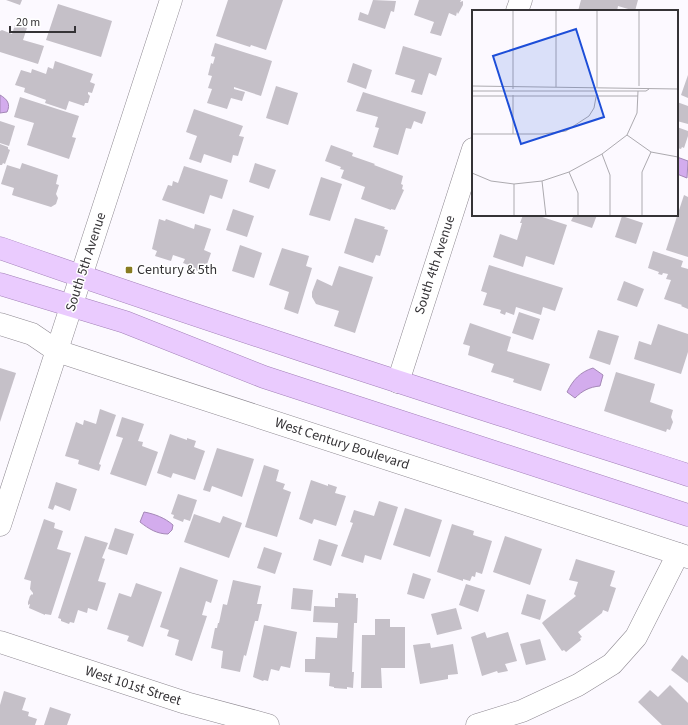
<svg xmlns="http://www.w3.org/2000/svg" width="688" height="725" viewBox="0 0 688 725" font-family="'Source Sans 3',sans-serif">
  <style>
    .water { fill: #d3aced; stroke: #a488b6 }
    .building { fill: #c5c0c8 }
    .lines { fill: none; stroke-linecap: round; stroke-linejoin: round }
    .minor-casing { stroke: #8e8991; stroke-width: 23 }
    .major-casing { stroke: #a280b7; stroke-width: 23 }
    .minor { stroke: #fff; stroke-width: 22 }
    .major { stroke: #eacbfe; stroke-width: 22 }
    .poi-dot { fill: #887c21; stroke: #fff; stroke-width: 1.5 }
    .labels { text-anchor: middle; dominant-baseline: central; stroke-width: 3; stroke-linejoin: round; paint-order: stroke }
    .street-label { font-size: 14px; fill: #353336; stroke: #fff }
    .poi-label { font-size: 14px; fill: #353336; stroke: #fff; text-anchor: start }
    .inset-road { fill: none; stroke: #acaaaf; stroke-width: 1 }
    .view { fill: #1d4ed8; fill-opacity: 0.15; stroke: #1d4ed8; stroke-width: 2 }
    .inset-edge { fill: none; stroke: #353336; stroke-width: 2 }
  </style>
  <rect width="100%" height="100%" fill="#fcf9ff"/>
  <!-- water -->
  <g class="water">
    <path d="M0 95C7 99 11 104 7 112L0 113Z"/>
    <path d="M677 157 688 161 687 178 677 174Z"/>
    <path d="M593 368 603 375 600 386C589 387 582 391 575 398L567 392C573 380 580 372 593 368Z"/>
    <path d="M144 512C155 514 165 518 173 525L172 530 168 534C157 534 149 529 140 522Z"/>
  </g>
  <!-- building -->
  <g class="building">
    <path d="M6 0H22L20 5Z"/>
    <path d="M228 0H283L266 50 251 45 250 47 216 36Z"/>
    <path d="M373 0 396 1 394 12 391 11 385 29 358 20 360 12 368 15Z"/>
    <path d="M419 0H461L460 2 463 1V5L458 14 457 12 456 16 449 13 441 36 430 33 434 22 414 15Z"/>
    <path d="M581 0H638L635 11 618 6 617 11H578Z"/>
    <path d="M58 4 112 21 101 57 46 40Z"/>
    <path d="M15 25 27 28 23 40 44 46 38 64 0 52V31L2 30 12 34Z"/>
    <path d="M215 43 272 61 261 96 234 87V89L245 92 242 101 231 98 227 109 207 103 212 89 208 88 212 76 208 75 211 63 213 64 215 57 211 56Z"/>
    <path d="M403 46 442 58 436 76 429 73 422 95 411 92 415 80 395 74Z"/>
    <path d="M55 61 93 74 90 82 95 84 92 93 88 92V94L90 96 88 103H85L84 106 69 101 66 110 45 103 46 100 24 92 25 88 15 85 21 70 31 73 32 69 46 74 48 67 53 69Z"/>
    <path d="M353 63 372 70 366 89 347 82Z"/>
    <path d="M688 75V98L681 95Z"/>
    <path d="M276 86 298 93 288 125 266 118Z"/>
    <path d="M363 92 426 112 422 124 414 121 411 129 406 128 398 155 373 147 379 128 375 127 378 117 356 111Z"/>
    <path d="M20 97 79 116 72 137 76 138 69 159 27 145 34 123 14 117Z"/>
    <path d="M677 102 688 106V124L677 121Z"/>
    <path d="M194 109 243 126 239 136 244 137 238 156 233 155 231 163 204 154 201 163 189 159 197 136 186 132Z"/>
    <path d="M0 121 15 126 9 146 0 143Z"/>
    <path d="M677 127 688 131V136L684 148 682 147 681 149 677 148Z"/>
    <path d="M0 144 8 147V149L10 150 5 164 3 163 2 165H0Z"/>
    <path d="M331 145 353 153 352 156 375 164 374 165 403 176 401 184 403 185 402 189 404 190 395 210 391 209V210L361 199 365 187 341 178 344 170 340 169 341 167 325 161Z"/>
    <path d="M22 163 58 175 56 184 59 185 56 194 58 198 56 204 51 207 12 195 14 188 1 184 7 165 20 169Z"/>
    <path d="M255 163 276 170 269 189 249 182Z"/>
    <path d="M184 166 228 180 222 199 210 195 204 214 162 200 168 185 172 186 173 181 178 183Z"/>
    <path d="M321 177 342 184 330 221 309 215Z"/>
    <path d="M684 195 688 197V257L666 250Z"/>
    <path d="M233 209 254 216 247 237 226 230Z"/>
    <path d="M523 215H536L567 225 554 265 526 256 523 267 493 257 500 234 517 240 522 223H520Z"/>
    <path d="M574 215H597L592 228 571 221Z"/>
    <path d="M622 216 643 223 636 244 615 237Z"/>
    <path d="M355 218 385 227 384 229 388 230 380 256 376 255 373 263 344 253Z"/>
    <path d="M159 219 165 221 166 219 194 229 195 224 211 229 204 250 211 253 205 270 198 268V271L191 268V266L183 263 185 259 173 255 171 261 155 256 157 251 152 249Z"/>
    <path d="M240 245 262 253 254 278 232 271Z"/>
    <path d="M282 248 309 256 306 266 312 268 298 314 284 309 289 292 269 285Z"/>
    <path d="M653 251 683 261 681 267 688 269V309L681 306 682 305 664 299 671 280 666 279 668 274 663 273 662 275 658 274 659 272 648 268Z"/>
    <path d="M489 265 563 288 555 311 543 307 541 315 516 307 514 315 506 312 505 315 500 313 501 310 483 305 487 293 481 291Z"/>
    <path d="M339 266 373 277 355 333 334 326 339 311 316 304 312 297V292L317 279 332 286Z"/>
    <path d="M624 281 644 289 637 307 617 300Z"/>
    <path d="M519 312 540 319 533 340 512 333Z"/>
    <path d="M470 323 511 337 507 351 550 364 541 391 513 382 514 379 491 372 494 364 468 355 470 346 463 344Z"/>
    <path d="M658 324 688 334V352L681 374 634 359 639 341 651 345Z"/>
    <path d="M598 330 619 336 610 365 589 358Z"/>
    <path d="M0 368 16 373 0 422Z"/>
    <path d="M616 372 655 384 650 402 673 410 671 417 673 422 670 430 667 429 666 432 604 411Z"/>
    <path d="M100 409 116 415 99 464 101 465 99 471 78 464 79 460 65 456 76 422 83 425 84 420 96 424Z"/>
    <path d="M122 417 144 424 138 441 143 442 142 446 158 452 146 486 110 474 123 438 116 436Z"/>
    <path d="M170 434 187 440V438L196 441 194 447 205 451 195 480 173 473 171 478 157 473Z"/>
    <path d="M217 448 254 459 242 497 212 486 210 492 203 490Z"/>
    <path d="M264 465 279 470 276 481 285 484 283 489 291 492 277 537 245 527Z"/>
    <path d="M311 480 328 486V484L337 487 335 493 346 496 336 526 314 519 312 524 299 519Z"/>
    <path d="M56 482 77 489 70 511 55 505 53 510 48 508Z"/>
    <path d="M178 494 197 500 190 521 184 519 183 522 173 518 174 515 171 514Z"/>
    <path d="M379 501 398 507 381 560 365 555 363 563 341 556 353 523 350 522 354 510 374 516Z"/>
    <path d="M405 508 442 520 430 557 393 545Z"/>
    <path d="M194 514 220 523 223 516 242 523 229 558 184 542Z"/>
    <path d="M44 519 55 523 54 528 63 531 57 549 71 553 51 615 45 614V615L29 608 30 604 28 605V602L30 596 32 594 33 595V593L30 589 31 581 24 579Z"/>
    <path d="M452 524 474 531 473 535 492 541 482 574 476 572 475 577 472 576 470 581 463 579V581L437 572Z"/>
    <path d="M115 528 134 534 127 555 108 549Z"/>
    <path d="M85 536 108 543 102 558 105 559 98 581 106 583 97 611 88 608 87 613 78 610 74 623 70 622 69 624 61 621V619L58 618Z"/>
    <path d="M505 536 542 549 530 585 493 572Z"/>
    <path d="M319 539 338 545 331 566 313 560Z"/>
    <path d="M264 547 282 553 275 574 257 568Z"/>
    <path d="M576 559 615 571 610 586 616 588 608 612 603 610 602 613 578 632 582 637 580 638 581 640 566 652 564 650 562 651 542 623 544 621 576 596 574 594 578 582 569 580Z"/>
    <path d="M180 567 218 580 211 603 206 601 202 615 207 616 192 661 175 655 179 640 167 636 169 630 160 627Z"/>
    <path d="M413 573 431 579 424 599 407 594Z"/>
    <path d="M233 580 261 586 257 604H262L258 621H255L246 656 244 655 240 672 221 668 223 651 211 648 215 628H217L218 623H219L223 604 227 605Z"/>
    <path d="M136 583 162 592 143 647 127 641 129 636 107 629 119 593 131 597Z"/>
    <path d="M466 584 485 590 478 612 459 605Z"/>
    <path d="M293 588 313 590 311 611 291 609Z"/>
    <path d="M338 593 356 594V598H358L357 623H354L352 672H354L353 688 347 687V689L334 688V687L329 686 330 673 305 672V659H315L316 637 337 638 338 623 313 622 314 606 335 607V598H338Z"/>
    <path d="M527 594 546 600 540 620 521 614Z"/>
    <path d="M456 608 462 629 437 635 431 614Z"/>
    <path d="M375 619H390V627H405V668H381L382 688H361L362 635H375Z"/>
    <path d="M264 625 297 632 290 668 281 666 279 671 271 669 268 681 264 680 263 681 253 677Z"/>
    <path d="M485 632 487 638 508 632 517 661 505 664 508 671 498 673 497 671 482 676 471 637Z"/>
    <path d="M540 639 546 660 526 665 520 644Z"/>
    <path d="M430 643 431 648 453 644 458 674 448 675V679L420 684 413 645Z"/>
    <path d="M682 655 688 660V683L671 670Z"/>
    <path d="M670 685 688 703V725H662L638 702 650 690 658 697Z"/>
    <path d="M4 691 26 698 22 710 29 712 28 716 37 719 35 725H0V705Z"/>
    <path d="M50 707 71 714 67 725H44Z"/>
  </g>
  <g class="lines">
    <!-- minor casing -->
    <g class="minor-casing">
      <g id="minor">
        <path d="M517 11 521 0"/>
        <path d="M0 324 32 334 57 351 688 557"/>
        <path d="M398 382 473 149"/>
        <path d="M0 525 171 0"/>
        <path d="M0 642 186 703 268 725"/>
        <path d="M477 725 522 711 578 685 612 664 636 637 678 554"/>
      </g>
    </g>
    <!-- major casing -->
    <g class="major-casing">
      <g id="major">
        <path d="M0 248C228 328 458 401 688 475"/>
        <path d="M0 284 125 322 264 377 688 515"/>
      </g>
    </g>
    <!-- minor -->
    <use href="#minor" class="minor"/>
    <!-- major -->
    <use href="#major" class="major"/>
  </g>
  <!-- markers -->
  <rect class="poi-dot" x="125" y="266" width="8" height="8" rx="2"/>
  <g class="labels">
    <!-- street labels -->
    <g class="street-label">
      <text transform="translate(86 262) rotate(-72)">South 5th Avenue</text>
      <text transform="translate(435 265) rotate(-72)">South 4th Avenue</text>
      <text transform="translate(342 444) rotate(18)">West Century Boulevard</text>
      <text transform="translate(133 686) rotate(18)">West 101st Street</text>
    </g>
    <!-- poi labels -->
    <g class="poi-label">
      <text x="137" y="270">Century &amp; 5th</text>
    </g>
  </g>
  <!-- overview -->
  <g transform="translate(472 10)">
    <rect width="206" height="206" fill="#fcf9ff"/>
    <path class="inset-road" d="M84 0V77M167 0V76M0 76 206 79M125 77V0M41 79V0M0 81H174L177 79M0 86H166M0 124H71L94 121 117 106 122 98 124 87M41 124V85M155 125 179 142 206 147M130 144 138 165V206M97 162 106 183V206M0 163 19 171 42 174 70 171 97 162 130 144 155 125 165 103 166 81M70 171 74 206M42 174V206M170 206V162L179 142"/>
    <path class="view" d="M104 19 132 107 49 134 21 46Z"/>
    <rect width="206" height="206" class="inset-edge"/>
  </g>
  <!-- scale -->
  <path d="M10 26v6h65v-6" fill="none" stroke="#353336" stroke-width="2"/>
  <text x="16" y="26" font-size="12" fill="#353336" stroke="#ffffff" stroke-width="3" paint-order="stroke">20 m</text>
</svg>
